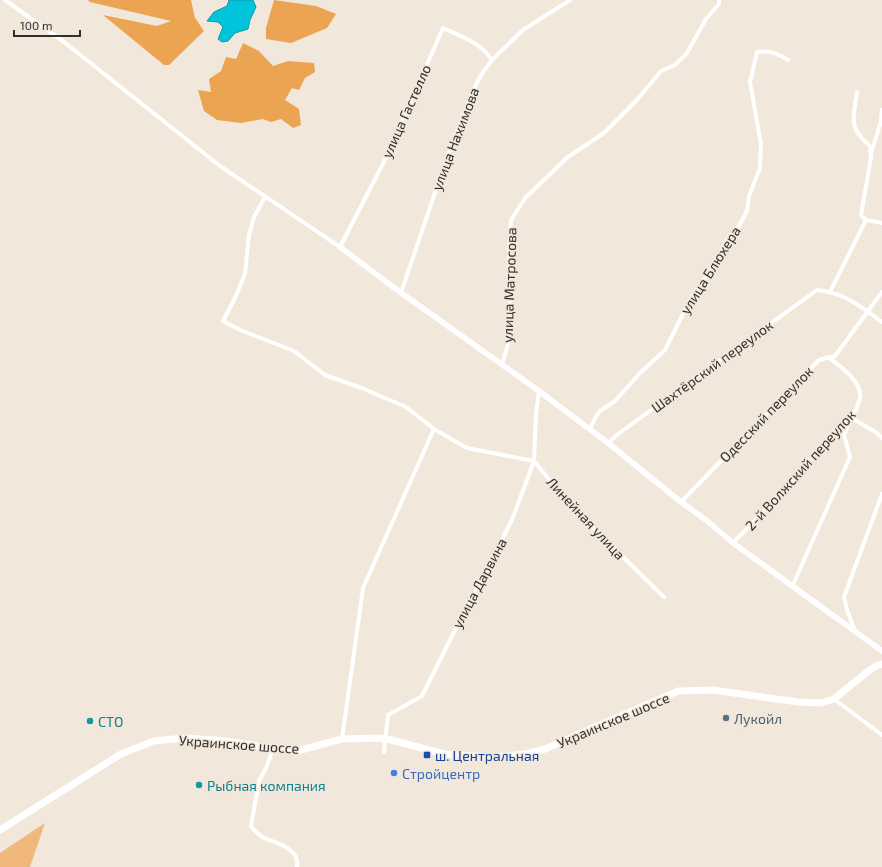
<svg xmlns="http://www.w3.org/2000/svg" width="882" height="867" viewBox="0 0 882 867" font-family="'Exo 2',sans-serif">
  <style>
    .green { fill: #f0b87b }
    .forest { fill: #eba451 }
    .water { fill: #00c5da; stroke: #0f98a5 }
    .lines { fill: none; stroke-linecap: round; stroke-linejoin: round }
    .street { stroke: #fff; stroke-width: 4 }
    .secondary { stroke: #fff; stroke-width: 5.5 }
    .highway { stroke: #fff; stroke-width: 7 }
    .service-dot { fill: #5c6f8a; stroke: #f2e7db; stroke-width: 1.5 }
    .culture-dot { fill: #0f9aa8; stroke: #f2e7db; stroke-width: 1.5 }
    .transit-dot { fill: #1a4fb4; stroke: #f2e7db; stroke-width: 1.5 }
    .shop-dot { fill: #3f7fe0; stroke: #f2e7db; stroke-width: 1.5 }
    .labels { text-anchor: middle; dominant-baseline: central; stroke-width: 3; stroke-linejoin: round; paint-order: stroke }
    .street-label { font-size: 14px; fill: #332f2a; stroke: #f2e7db }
    .service-label { font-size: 14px; fill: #4e5e75; stroke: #f2e7db; text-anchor: start }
    .culture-label { font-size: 14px; fill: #0d838f; stroke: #f2e7db; text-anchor: start }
    .transit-label { font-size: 14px; fill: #164399; stroke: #f2e7db; text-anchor: start }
    .shop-label { font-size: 14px; fill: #366cbe; stroke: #f2e7db; text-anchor: start }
  </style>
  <rect width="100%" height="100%" fill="#f2e7db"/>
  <!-- green -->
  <path class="green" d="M45 823 30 867H0V853Z"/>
  <!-- forest -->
  <g class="forest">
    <path d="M88 0H191L195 18 204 31 169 65H164L103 15 157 26 171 21 90 2Z"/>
    <path d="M274 0 316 6 336 14 327 28 291 43 266 39V28Z"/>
    <path d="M243 43 259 51 273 66 288 61 314 63 315 72 305 78 299 90 292 88 285 100 299 109 301 125 293 128 281 119 271 122 263 119 241 123 217 120 204 111 198 90 211 92 209 79 221 71 226 57 236 59Z"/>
  </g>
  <!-- water -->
  <path class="water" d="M229 0H253L256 7 250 20 248 29 235 33 228 41 222 42 218 39 223 27 218 22 207 21 214 12 227 6Z"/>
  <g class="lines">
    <!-- street -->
    <g class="street">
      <path d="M5 0 64 42 220 166 340 247 387 156 443 28C461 36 481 43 492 60"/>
      <path d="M857 92C853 119 848 127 870 146L871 158 861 215 866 220"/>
      <path d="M871 154 881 121 882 110"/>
      <path d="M265 197 254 217 249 235 245 274 234 300 223 321 240 330 294 351 325 375 364 389 406 407 434 429 467 448 534 461 570 505 664 597"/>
      <path d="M866 220 882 223"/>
      <path d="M830 292 866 220"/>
      <path d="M401 293 445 163 471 95 481 75 492 60 523 30 570 0"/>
      <path d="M502 365 507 348 510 331 509 249 511 220 526 197 568 157 604 133 636 101 661 71 675 65 687 53 706 19 719 4V0"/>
      <path d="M850 417 877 433 882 438"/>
      <path d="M590 429 595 418 600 411 615 401 641 372 665 350 690 300 712 268 728 238 739 226 747 211 749 196 760 168 761 144 750 82 757 52C769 50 778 53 788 60"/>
      <path d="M608 443 618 434 817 290C845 293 860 306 882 322"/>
      <path d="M681 502 819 360 835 356 882 292"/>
      <path d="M733 543 781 493 856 410C857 407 859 402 860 398 862 381 840 366 828 357"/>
      <path d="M792 587 850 457 844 435 851 418"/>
      <path d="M855 631 847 610 844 597 882 494"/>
      <path d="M834 699 882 735"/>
      <path d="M342 739 363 588 434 429"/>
      <path d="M273 749 266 768 259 781 251 826C254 830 258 834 262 837 275 843 301 848 297 867"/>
      <path d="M384 752 388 715 422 696 453 634 512 520 534 461 536 414 539 391"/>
    </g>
    <!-- secondary -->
    <path class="secondary" d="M340 247 393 287 539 391 608 443 681 502 706 520 733 543 882 651"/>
    <!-- highway -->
    <path class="highway" d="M0 830 121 754 154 741 185 738 226 741 276 749 301 750 342 739 384 738 444 754 495 757 525 754 545 749 678 691 713 690 798 702 821 703 834 699 867 672 876 666 882 664"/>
  </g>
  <!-- markers -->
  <circle class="service-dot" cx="726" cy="718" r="4"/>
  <g class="culture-dot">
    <circle cx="90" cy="721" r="4"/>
    <circle cx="199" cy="785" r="4"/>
  </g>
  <rect class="transit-dot" x="423" y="751" width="8" height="8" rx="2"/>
  <circle class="shop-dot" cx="394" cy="773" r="4"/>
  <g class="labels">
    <!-- street labels -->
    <g class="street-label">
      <text transform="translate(406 111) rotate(-66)">улица Гастелло</text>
      <text transform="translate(455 139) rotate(-69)">улица Нахимова</text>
      <text transform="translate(710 270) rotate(-58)">улица Блюхера</text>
      <text transform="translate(509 285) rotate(-88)">улица Матросова</text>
      <text transform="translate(712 366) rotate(-36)">Шахтёрский переулок</text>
      <text transform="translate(766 414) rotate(-46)">Одесский переулок</text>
      <text transform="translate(800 470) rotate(-48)">2-й Волжский переулок</text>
      <text transform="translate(586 518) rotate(47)">Линейная улица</text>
      <text transform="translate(479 583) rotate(-62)">улица Дарвина</text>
      <text transform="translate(613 720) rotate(-23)">Украинское шоссе</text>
      <text transform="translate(239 744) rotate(4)">Украинское шоссе</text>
    </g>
    <!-- service labels -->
    <g class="service-label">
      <text x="734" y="718">Лукойл</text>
    </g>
    <!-- culture labels -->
    <g class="culture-label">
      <text x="98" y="721">СТО</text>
      <text x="207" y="785">Рыбная компания</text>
    </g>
    <!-- transit labels -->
    <g class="transit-label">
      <text x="435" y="755">ш. Центральная</text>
    </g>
    <!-- shop labels -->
    <g class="shop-label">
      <text x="402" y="773">Стройцентр</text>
    </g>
  </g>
  <!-- scale -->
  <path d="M14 30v6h66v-6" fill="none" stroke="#332f2a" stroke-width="2"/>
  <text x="20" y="30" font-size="12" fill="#332f2a" stroke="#f2e7db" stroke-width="3" paint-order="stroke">100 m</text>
</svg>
